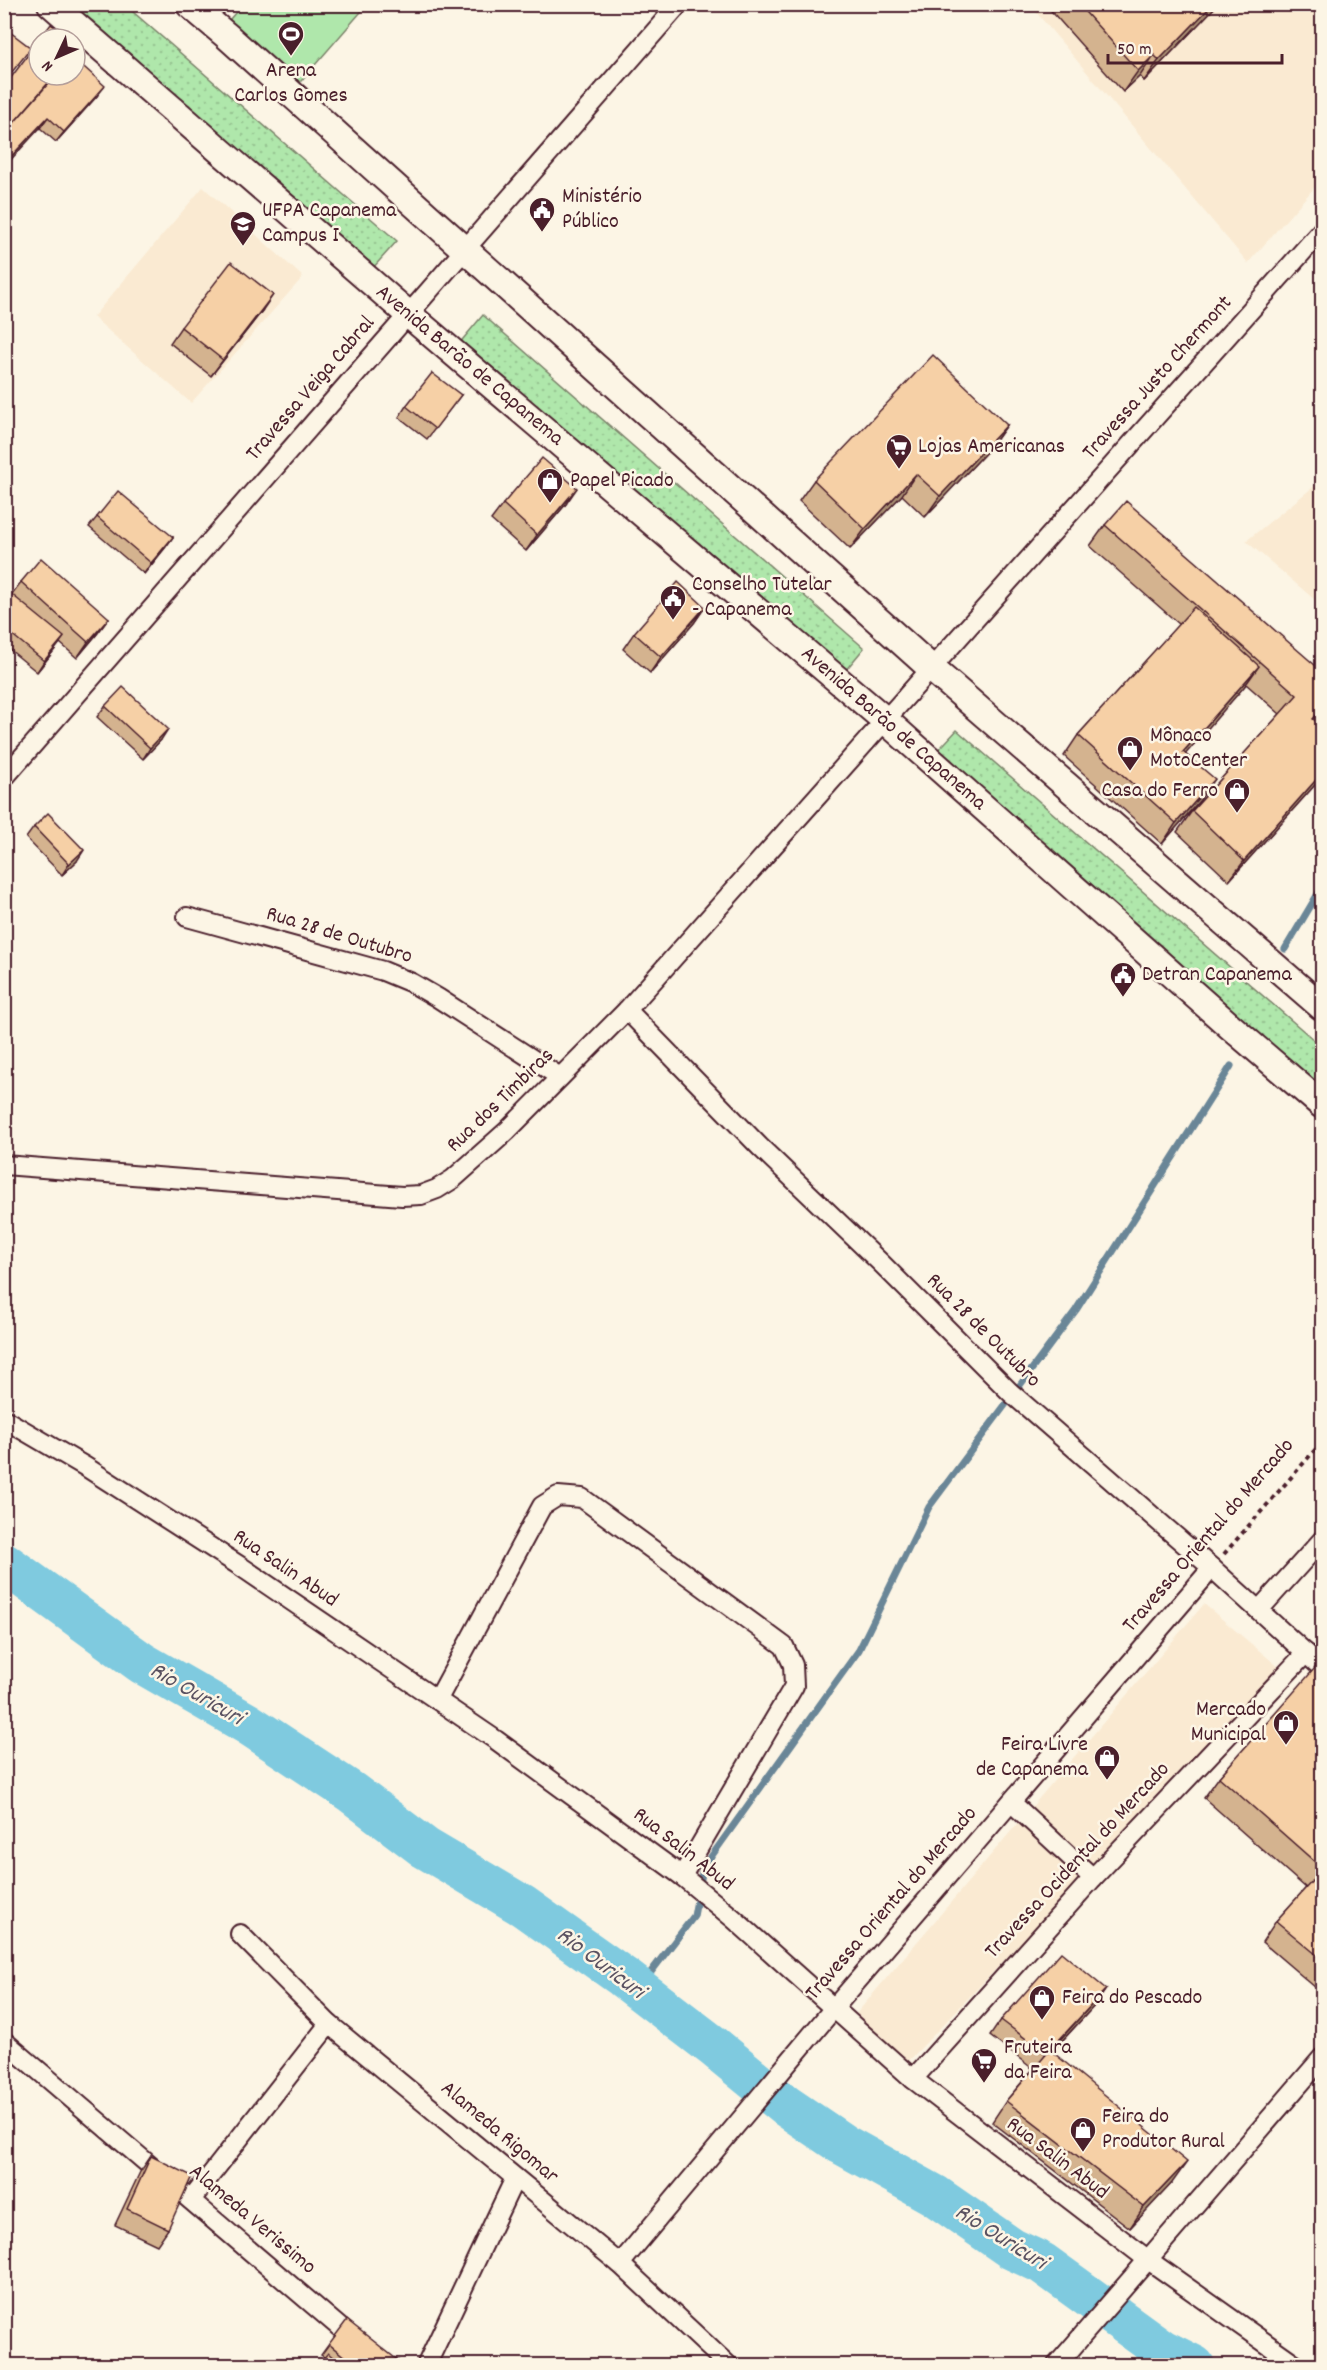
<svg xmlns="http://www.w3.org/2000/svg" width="1327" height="2370" viewBox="0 0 1327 2370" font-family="Dekko,sans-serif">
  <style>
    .built { fill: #faead2 }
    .park { fill: url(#park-dots); stroke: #7c836b; stroke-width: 1.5 }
    .pitch { fill: #afe7ab; stroke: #7c836b; stroke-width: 1.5 }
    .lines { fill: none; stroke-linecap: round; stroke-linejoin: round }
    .stream { stroke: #6a8697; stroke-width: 7 }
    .river { stroke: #7fcadf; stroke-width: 42 }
    .street-casing { stroke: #4a1f2b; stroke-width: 22 }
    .secondary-casing { stroke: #4a1f2b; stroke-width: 30 }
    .path { stroke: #4a1f2b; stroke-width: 4; stroke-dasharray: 4.5 4.5; stroke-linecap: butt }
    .street { stroke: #fcf5e5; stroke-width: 18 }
    .secondary { stroke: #fcf5e5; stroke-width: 26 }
    .wall { fill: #d4b38f; stroke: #4a1f2b; stroke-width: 1.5 }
    .shaded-wall { fill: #ac9274; stroke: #4a1f2b; stroke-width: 1.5 }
    .building { fill: #f6d0a6; stroke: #4a1f2b; stroke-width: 1.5 }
    .labels { text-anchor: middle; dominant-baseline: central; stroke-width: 5; stroke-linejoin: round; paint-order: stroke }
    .poi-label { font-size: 22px; fill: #4a1f2b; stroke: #fcf5e5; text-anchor: start }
    .street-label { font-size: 22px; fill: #4a1f2b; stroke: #fcf5e5 }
    .water-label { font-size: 24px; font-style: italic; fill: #5a5261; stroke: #fcf5e5 }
  </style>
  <defs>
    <pattern id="park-dots" width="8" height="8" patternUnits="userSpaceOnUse" patternTransform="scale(1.5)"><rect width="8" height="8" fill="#afe7ab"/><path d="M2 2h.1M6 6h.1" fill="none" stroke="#98c693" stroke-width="1.8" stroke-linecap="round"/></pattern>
  </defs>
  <rect width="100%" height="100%" fill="#fcf5e5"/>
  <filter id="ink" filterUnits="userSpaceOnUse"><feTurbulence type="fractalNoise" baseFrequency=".0167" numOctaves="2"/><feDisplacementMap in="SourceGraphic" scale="12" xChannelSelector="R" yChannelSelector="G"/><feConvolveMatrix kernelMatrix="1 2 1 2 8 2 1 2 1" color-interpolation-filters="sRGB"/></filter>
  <g filter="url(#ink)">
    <!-- built -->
    <g class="built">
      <path d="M1030 5H1322V179L1248 263Z"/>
      <path d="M203 187 303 277 191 403 93 317Z"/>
      <path d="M1322 480V606L1246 541Z"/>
      <path d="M1204 1604 1281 1669 903 2067 850 2021Z"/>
    </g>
    <!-- park -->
    <g class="park">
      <path d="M71 5H125L397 241 372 269Z"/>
      <path d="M483 315 864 648 840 677 458 345Z"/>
      <path d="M957 730 1322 1047V1095L930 759Z"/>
    </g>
    <!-- pitch -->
    <path class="pitch" d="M242 5H367L295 88 224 26Z"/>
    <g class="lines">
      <!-- stream -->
      <g class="stream">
        <path d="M1285 949 1322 887"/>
        <path d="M638 1989 694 1916 703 1868 859 1650 929 1507 1076 1310 1231 1066"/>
      </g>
      <!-- river -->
      <path class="river" d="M4 1563 142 1663 248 1724 351 1792 425 1848 523 1906 623 1977 713 2046 786 2106 842 2144 934 2195 1012 2249 1042 2263 1162 2350 1194 2366"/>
      <!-- street casing -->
      <g class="street-casing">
        <g id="street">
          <path d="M4 778 679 4"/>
          <path d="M187 917 383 971 412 983 438 998 560 1077"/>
          <path d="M627 1010 760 1147 882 1264 1010 1392 1212 1568 1322 1668"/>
          <path d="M4 1165 402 1196 421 1195 437 1189 453 1179 507 1131 627 1010 1322 230"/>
          <path d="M4 1419 86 1467 240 1566 496 1740 682 1876 734 1919 913 2079 1147 2259 1298 2366"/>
          <path d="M1259 1610 1322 1540"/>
          <path d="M438 1699 542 1506 558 1496 582 1498 784 1646 793 1665 794 1686 682 1876"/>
          <path d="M1011 1802 1093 1878"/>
          <path d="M240 1934 329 2024 620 2264 729 2366"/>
          <path d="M4 2041 385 2366"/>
          <path d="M913 2079 1093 1878 1306 1653"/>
          <path d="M191 2200 329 2024"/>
          <path d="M620 2264 834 2008 1212 1568"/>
          <path d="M426 2366 515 2178"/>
          <path d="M1056 2366 1322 2058"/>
        </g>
      </g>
      <!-- secondary casing -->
      <g class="secondary-casing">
        <g id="secondary">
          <path d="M51 4 408 314 885 720 1231 1027 1322 1105"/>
          <path d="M189 4 227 36 931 668 1322 1007"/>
        </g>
      </g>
      <!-- path -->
      <path class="path" d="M1224 1554 1322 1442"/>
      <!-- street -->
      <use href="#street" class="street"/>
      <!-- secondary -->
      <use href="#secondary" class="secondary"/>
    </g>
    <!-- wall -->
    <g class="wall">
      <path d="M1045 4H1218L1144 81 1140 76 1123 92Z"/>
      <path d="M4 87 97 96 56 142 40 128Z"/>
      <path d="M262 311 211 376 170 343 181 327Z"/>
      <path d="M461 395 427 439 399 417 406 406Z"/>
      <path d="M1007 425 992 446 925 517 902 495 850 549 799 501 814 480Z"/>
      <path d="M503 504H566L526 551 491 520Z"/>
      <path d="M97 517 173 537 165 548 144 574 89 527Z"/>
      <path d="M1105 525 1323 672 1315 720 1323 776 1229 881 1177 832 1192 811 1280 714 1246 684 1185 754 1200 800 1162 844 1064 756 1078 735 1179 624 1090 546Z"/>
      <path d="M21 582 109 618 97 634 77 658 60 643 37 672 4 645V599L12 594Z"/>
      <path d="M705 607 694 623 650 673 623 649 634 633Z"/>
      <path d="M105 706 161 740 143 759 97 717Z"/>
      <path d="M34 827 77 861 62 875 26 838Z"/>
      <path d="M1323 1661V1994L1262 1942 1276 1921 1306 1888 1204 1798 1219 1777Z"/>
      <path d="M1106 1989 1095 2005 1052 2052 1172 2183 1130 2228 992 2122 1006 2101 1033 2069 990 2036 1001 2020Z"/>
      <path d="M151 2156 168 2229 157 2245 115 2225 140 2172Z"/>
      <path d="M329 2344 405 2366H317L324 2357 321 2355Z"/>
    </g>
    <!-- shaded-wall -->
    <g class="shaded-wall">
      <path d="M1213 4H1218L1144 81 1159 60Z"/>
      <path d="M1154 55 1140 76 1123 92 1138 71Z"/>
      <path d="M105 86 97 96 56 142 64 132Z"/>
      <path d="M48 117 40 128 4 167V164Z"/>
      <path d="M273 295 262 311 211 376 223 360Z"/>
      <path d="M1007 425 992 446 925 517 940 496Z"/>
      <path d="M916 474 902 495 850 549 865 529Z"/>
      <path d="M577 488 566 504 526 551 537 535Z"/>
      <path d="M173 537 165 548 144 574 151 563Z"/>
      <path d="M705 607 694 623 650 673 661 657Z"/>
      <path d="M109 618 97 634 77 658 88 642Z"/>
      <path d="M64 637 56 648 37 672 44 661Z"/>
      <path d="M1259 666 1244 687 1169 773 1183 752Z"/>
      <path d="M1323 708V711L1299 740 1313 719Z"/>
      <path d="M168 729 161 740 143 759 150 748Z"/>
      <path d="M1323 772V776L1229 881 1244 861Z"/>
      <path d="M1215 779 1200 800 1162 844 1176 823Z"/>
      <path d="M84 850 77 861 62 875 69 864Z"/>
      <path d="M1106 1989 1095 2005 1035 2070 1046 2055Z"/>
      <path d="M1187 2162 1172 2183 1130 2228 1144 2207Z"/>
    </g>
    <!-- building -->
    <g class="building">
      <path d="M1078 4H1213L1159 60 1154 55 1138 71Z"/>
      <path d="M51 24 68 39H40Z"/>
      <path d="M6 29 31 48 4 82V31Z"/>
      <path d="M39 40V75H55L4 134V87Z"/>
      <path d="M75 59 105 86 64 132 48 117 4 164V134L56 75H75Z"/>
      <path d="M231 262 273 295 223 360 181 327Z"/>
      <path d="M933 355 1007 425 940 496 916 474 865 529 814 480Z"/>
      <path d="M432 373 461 395 435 429 406 406Z"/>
      <path d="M542 458 577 488 537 535 503 504Z"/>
      <path d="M118 491 173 537 151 563 97 517Z"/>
      <path d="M1126 501 1323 672V708L1313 719 1323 727V772L1244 861 1192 811 1297 695 1105 525Z"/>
      <path d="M41 558 109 618 88 642 21 582Z"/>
      <path d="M678 582 705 607 661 657 634 633Z"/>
      <path d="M10 593 64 637 44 661 4 628V599Z"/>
      <path d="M1194 607 1259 666 1183 752 1215 779 1176 823 1078 735Z"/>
      <path d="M123 687 168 729 150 748 105 706Z"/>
      <path d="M48 813 84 850 69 864 34 827Z"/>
      <path d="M1322 1660 1323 1661V1869L1219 1777Z"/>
      <path d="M1323 1869V1960L1276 1921Z"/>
      <path d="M1061 1952 1106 1989 1046 2054 1001 2020Z"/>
      <path d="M1050 2050 1187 2162 1144 2207 1006 2101Z"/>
      <path d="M151 2156 192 2176 168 2229 127 2209Z"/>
      <path d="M347 2320 405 2366H356L329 2344Z"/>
      <path d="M328 2353 343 2366H317Z"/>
    </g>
  </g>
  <!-- icons -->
  <defs>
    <g id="stadium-pin" transform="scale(1.35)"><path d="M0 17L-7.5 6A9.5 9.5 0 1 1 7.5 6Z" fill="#4a1f2b" stroke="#fcf5e5"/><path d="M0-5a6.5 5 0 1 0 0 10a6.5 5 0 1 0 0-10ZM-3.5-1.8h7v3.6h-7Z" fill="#fff"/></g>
    <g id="civic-pin" transform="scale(1.35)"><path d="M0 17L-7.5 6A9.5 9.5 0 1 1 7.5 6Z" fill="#4a1f2b" stroke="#fcf5e5"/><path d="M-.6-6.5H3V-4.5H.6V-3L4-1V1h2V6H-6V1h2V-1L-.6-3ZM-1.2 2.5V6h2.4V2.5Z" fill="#fff"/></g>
    <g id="university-pin" transform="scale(1.35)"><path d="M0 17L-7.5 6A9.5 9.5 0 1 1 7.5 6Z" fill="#4a1f2b" stroke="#fcf5e5"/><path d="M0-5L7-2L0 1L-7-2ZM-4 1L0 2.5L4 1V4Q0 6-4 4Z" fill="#fff"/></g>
    <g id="supermarket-pin" transform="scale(1.35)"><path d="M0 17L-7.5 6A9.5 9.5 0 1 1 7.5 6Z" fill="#4a1f2b" stroke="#fcf5e5"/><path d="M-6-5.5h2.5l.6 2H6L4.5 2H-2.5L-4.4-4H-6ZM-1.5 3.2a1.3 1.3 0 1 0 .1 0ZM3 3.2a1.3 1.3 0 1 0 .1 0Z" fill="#fff"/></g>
    <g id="shop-pin" transform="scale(1.35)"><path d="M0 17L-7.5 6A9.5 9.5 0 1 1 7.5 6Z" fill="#4a1f2b" stroke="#fcf5e5"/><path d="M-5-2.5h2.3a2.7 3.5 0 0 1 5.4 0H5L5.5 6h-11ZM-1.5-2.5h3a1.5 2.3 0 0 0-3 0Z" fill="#fff"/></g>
  </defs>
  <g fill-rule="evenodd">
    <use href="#stadium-pin" x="291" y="34"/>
    <use href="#civic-pin" x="542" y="210"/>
    <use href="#university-pin" x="243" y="224"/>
    <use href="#supermarket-pin" x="899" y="447"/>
    <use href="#shop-pin" x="550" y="481"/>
    <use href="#civic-pin" x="673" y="598"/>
    <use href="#shop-pin" x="1130" y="749"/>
    <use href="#shop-pin" x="1237" y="791"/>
    <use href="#civic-pin" x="1123" y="975"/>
    <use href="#shop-pin" x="1286" y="1723"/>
    <use href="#shop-pin" x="1107" y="1758"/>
    <use href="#shop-pin" x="1042" y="1998"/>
    <use href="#supermarket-pin" x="984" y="2061"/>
    <use href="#shop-pin" x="1083" y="2130"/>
  </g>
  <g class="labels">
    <!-- poi labels -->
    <g class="poi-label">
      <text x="291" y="71" text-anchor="middle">Arena<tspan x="291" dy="25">Carlos Gomes</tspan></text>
      <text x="562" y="197">Ministério<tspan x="562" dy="25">Público</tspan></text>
      <text x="262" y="211">UFPA Capanema<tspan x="262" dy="25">Campus I</tspan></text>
      <text x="918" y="447">Lojas Americanas</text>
      <text x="570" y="481">Papel Picado</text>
      <text x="692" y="585">Conselho Tutelar<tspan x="692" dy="25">- Capanema</tspan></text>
      <text x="1150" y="736">Mônaco<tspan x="1150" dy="25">MotoCenter</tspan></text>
      <text x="1218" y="791" text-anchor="end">Casa do Ferro</text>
      <text x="1142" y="975">Detran Capanema</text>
      <text x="1266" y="1710" text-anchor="end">Mercado<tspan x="1266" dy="25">Municipal</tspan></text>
      <text x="1088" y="1745" text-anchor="end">Feira Livre<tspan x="1088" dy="25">de Capanema</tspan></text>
      <text x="1062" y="1998">Feira do Pescado</text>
      <text x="1004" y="2048">Fruteira<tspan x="1004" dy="25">da Feira</tspan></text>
      <text x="1102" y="2117">Feira do<tspan x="1102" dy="25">Produtor Rural</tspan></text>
    </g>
    <!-- street labels -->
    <g class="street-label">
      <text transform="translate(469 366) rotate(40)">Avenida Barão de Capanema</text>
      <text transform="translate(1158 378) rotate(-48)">Travessa Justo Chermont</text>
      <text transform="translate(311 389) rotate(-49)">Travessa Veiga Cabral</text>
      <text transform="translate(893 729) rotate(41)">Avenida Barão de Capanema</text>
      <text transform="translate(339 936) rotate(17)">Rua 28 de Outubro</text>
      <text transform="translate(501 1101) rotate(-44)">Rua dos Timbiras</text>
      <text transform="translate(983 1331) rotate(45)">Rua 28 de Outubro</text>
      <text transform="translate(1209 1536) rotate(-49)">Travessa Oriental do Mercado</text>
      <text transform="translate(285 1569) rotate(34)">Rua Salin Abud</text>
      <text transform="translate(683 1850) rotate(38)">Rua Salin Abud</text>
      <text transform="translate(1078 1861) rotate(-47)">Travessa Ocidental do Mercado</text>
      <text transform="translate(892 1904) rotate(-49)">Travessa Oriental do Mercado</text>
      <text transform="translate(499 2133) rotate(40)">Alameda Rigomar</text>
      <text transform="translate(1057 2159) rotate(37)">Rua Salin Abud</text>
      <text transform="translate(252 2220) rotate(40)">Alameda Verissimo</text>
    </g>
    <!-- water labels -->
    <g class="water-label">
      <text transform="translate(196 1695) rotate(30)">Rio Ouricuri</text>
      <text transform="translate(600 1964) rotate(37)">Rio Ouricuri</text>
      <text transform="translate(1000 2238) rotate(32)">Rio Ouricuri</text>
    </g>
  </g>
  <!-- margin -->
  <rect width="1327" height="2370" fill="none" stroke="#fcf5e5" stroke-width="24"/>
  <rect x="12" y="12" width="1303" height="2346" fill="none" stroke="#4a1f2b" stroke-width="2" filter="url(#ink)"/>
  <!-- north arrow -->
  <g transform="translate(57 57) rotate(226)"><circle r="28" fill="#fcf5e5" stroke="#b59f9b" stroke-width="1.5"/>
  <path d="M0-4.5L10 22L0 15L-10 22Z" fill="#4a1f2b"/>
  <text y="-9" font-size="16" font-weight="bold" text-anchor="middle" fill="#4a1f2b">N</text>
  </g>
  <!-- scale -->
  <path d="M1108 54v9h174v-9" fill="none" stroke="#4a1f2b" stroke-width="3"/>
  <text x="1117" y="54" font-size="18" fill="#4a1f2b" stroke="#fcf5e5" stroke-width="4.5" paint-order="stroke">50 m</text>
</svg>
